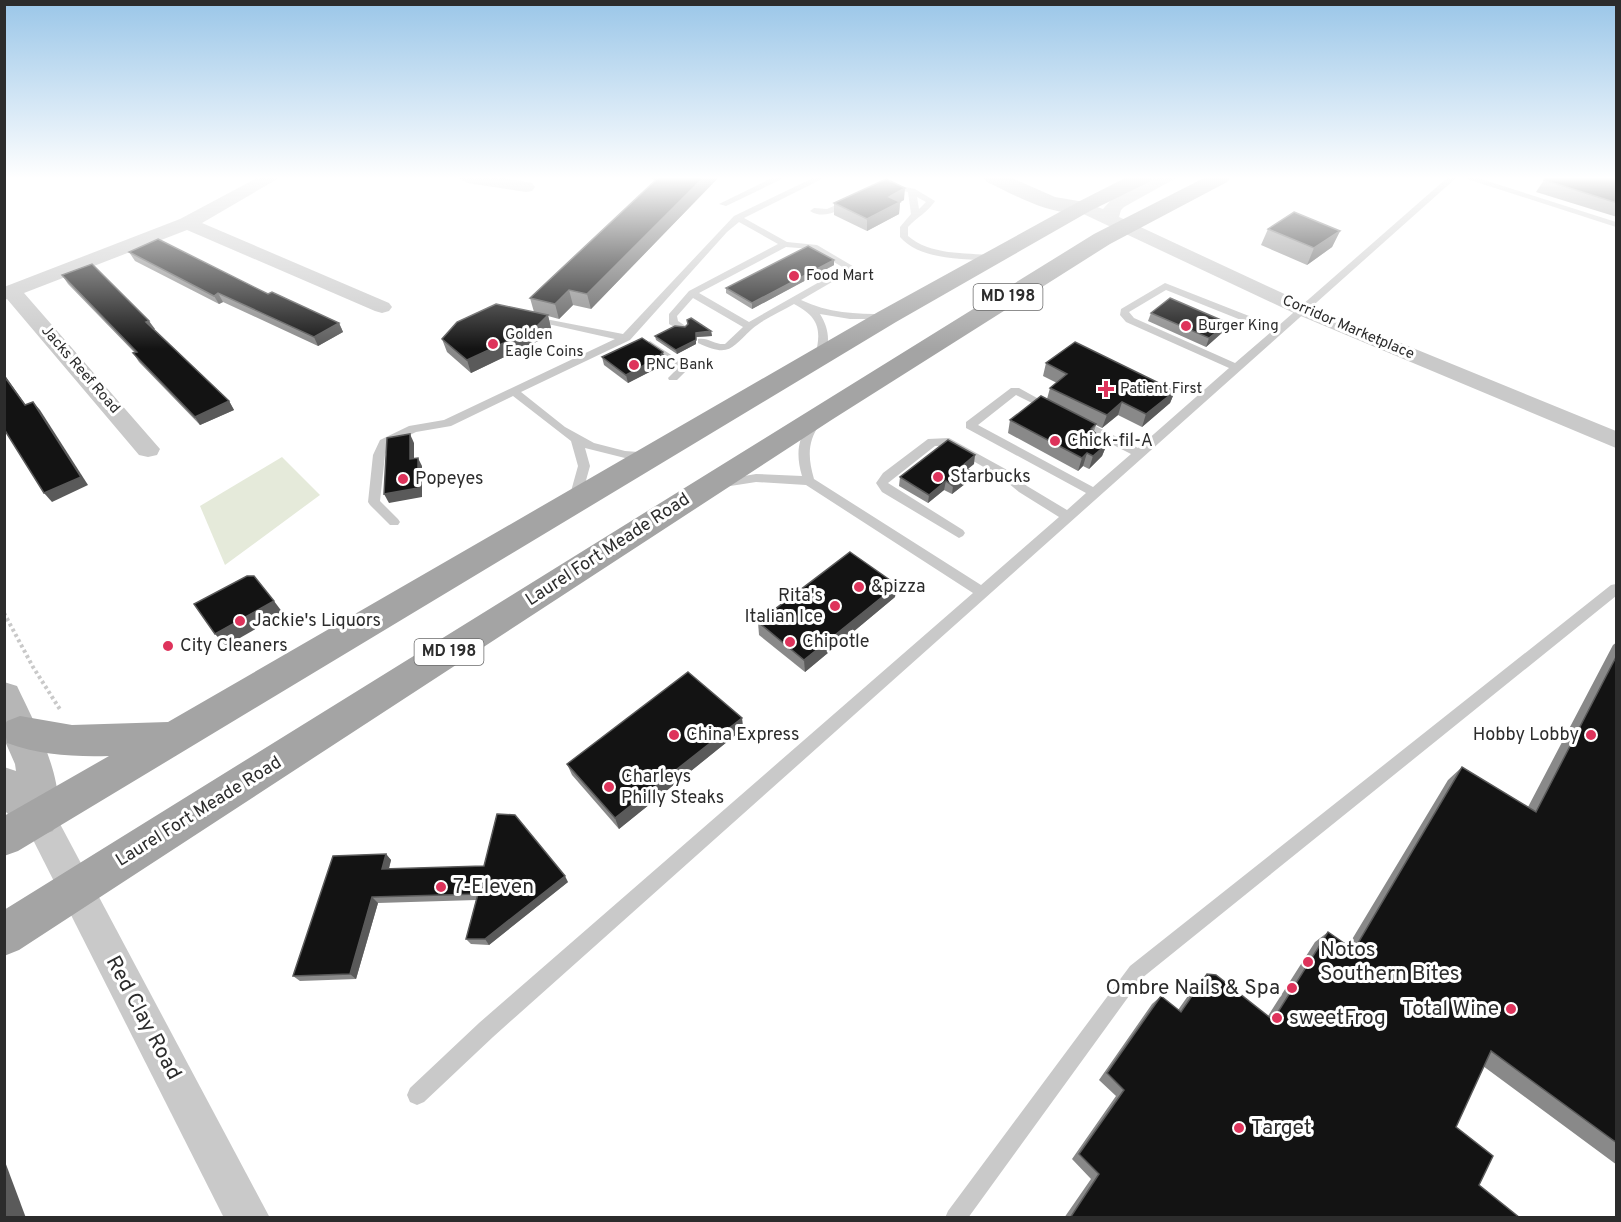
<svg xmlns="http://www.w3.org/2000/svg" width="1621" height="1222" viewBox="0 0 1621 1222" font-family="Overpass,sans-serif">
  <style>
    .green { fill: #e5eada }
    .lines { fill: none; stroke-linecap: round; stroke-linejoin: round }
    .path { stroke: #c9c9c9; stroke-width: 4; stroke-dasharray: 3 3; stroke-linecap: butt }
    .lane { fill: #c9c9c9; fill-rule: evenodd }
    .street { fill: #c9c9c9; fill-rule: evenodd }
    .secondary { fill: #b6b6b6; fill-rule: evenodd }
    .primary { fill: #a4a4a4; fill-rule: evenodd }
    .wall { fill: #898989 }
    .shaded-wall { fill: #5a5a5a }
    .building { fill: #131313; stroke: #5a5a5a; stroke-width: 1.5 }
    .poi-dot { fill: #de335b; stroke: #fff; stroke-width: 2 }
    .labels { text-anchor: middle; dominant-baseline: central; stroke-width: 6; stroke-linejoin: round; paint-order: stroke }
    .far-poi-label { font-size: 15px; fill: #2c2c2c; stroke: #fff; text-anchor: start }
    .far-street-label { font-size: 15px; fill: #2c2c2c; stroke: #fff }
    .shield { fill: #fff; stroke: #6b6b6b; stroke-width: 1.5 }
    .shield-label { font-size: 16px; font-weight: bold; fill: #2c2c2c }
    .poi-label { font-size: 18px; fill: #2c2c2c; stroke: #fff; text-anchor: start }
    .street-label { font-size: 18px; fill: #2c2c2c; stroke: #fff }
    .near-poi-label { font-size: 21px; fill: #2c2c2c; stroke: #fff; text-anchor: start }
    .near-street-label { font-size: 21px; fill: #2c2c2c; stroke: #fff }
  </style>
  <rect width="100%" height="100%" fill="#fff"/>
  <!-- green -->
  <path class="green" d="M282 457 320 495 225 565 200 506Z"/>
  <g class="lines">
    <!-- path -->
    <path class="path" d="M4 613 33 667 61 711"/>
    <!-- lane -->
    <g class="lane">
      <path d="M772 178H784L726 206 719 204Z"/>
      <path d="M813 178H824L744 218 787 242 817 245 856 268 801 300C828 313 856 314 885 314L890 317 888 319H850L820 314C829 329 830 340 825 356L820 359 815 356C822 330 819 317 794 304 781 312 763 319 752 329 731 348 730 358 698 343V339C708 337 715 345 725 344L743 327 693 298 677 316 678 321 687 327 686 329H678L669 324V314L689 291 778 244 739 222 727 232 630 340 521 392 565 427 594 443 625 451 652 453 654 456 652 459 625 458 585 448 590 466 580 502 578 505H570L568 502 578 466 571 441 513 396 451 426 416 432 389 445 385 455 380 501 398 519 400 522 398 525H390L370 505 368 502 373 455 380 440 409 426 444 420 615 339 530 320V316L623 334 734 216ZM786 247 812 249 844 268 749 322 699 293Z"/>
      <path d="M1447 178H1456L493 1037 424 1102 417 1105 410 1102 407 1095 410 1088 479 1023 973 593 806 485 756 482 724 487 718 483 720 480 756 474 802 476C796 455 797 440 810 421H818L820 424C807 442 808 458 814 479L981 585 1059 517 1019 492 1001 477 947 446H935L888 483 963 530 965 533 963 536 959 538 882 492 876 483 883 473 928 439 949 438 1009 471 1027 486 1067 510 1086 493 966 428V422L1011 388H1019L1055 408 1050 411 1046 410 1016 395 978 425 1093 487 1131 454 1074 425V419H1082L1138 448 1229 368 1126 322 1120 315 1121 309 1165 283 1277 327ZM1166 290 1271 332 1235 363 1134 318 1129 312Z"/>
      <path d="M1464 178H1478L1616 222V227Z"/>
      <path d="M886 183 915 189 935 201C928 212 917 217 908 227V236C930 255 965 253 992 255L997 258 992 261C963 258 921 261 900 237V227L911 214 908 192 886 187ZM917 197 926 202 919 209Z"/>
      <path d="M850 199 854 202 853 204C839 210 824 220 810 211L814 208 827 209Z"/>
      <path d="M650 341 685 364 686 371 677 380H669L668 378 676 370 675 365 646 346 645 344Z"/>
      <path d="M1616 584V596L1142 978 968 1218H945L948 1211 1130 966 1611 585Z"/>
    </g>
    <!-- street -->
    <g class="street">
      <path d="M257 178H279L202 223 389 303 392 307 389 311 382 313 375 311 187 230 24 293 160 449 157 455 148 457 139 455 7 299 4 300V287L180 219Z"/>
      <path d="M459 178H504L532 183 535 187 532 191 526 192 467 183Z"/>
      <path d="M1154 178H1176L1124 207 1121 210 1119 217 1310 306 1616 431V448L1296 314 1077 211 1074 207 1077 203 1083 202 1103 209 1112 199Z"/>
      <path d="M39 802 51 807 270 1218H224L22 818 27 807Z"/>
    </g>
    <!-- secondary -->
    <g class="secondary">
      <path d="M984 178H1012L1055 197 1090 203 1093 207 1090 211C1056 220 1017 196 987 182Z"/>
      <path d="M4 682 17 686C35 725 72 789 53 831L39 836 25 831 4 810V767L16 771 15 764 4 739Z"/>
    </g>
    <!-- primary -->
    <g class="primary">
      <path d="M1125 178H1152L1149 182 1090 211 896 322 18 851 4 856V816L109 756C74 757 40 755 7 743L4 726 7 721 20 716 72 725 168 722 878 312 1076 203Z"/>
      <path d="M1204 178H1230L1227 182 1110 244 833 419 19 950 4 956V910L1094 234Z"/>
    </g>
  </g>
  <!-- wall -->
  <g class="wall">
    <path d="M652 178H718L591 309 573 305 559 319 548 316 551 328 538 341 471 373 447 352 442 339 534 312 530 298 655 181Z"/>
    <path d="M1617 178V217L1536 192 1544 180Z"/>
    <path d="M904 200 900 202 899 214 867 231 834 215V203Z"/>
    <path d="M1268 229 1340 231 1332 247 1307 265 1261 245Z"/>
    <path d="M129 252 268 294 339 323 343 332 318 346 223 302 219 304 135 261Z"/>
    <path d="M834 260V265L752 309 726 293V288Z"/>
    <path d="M62 275 149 321 154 330 229 401 234 410 200 425 139 362 133 353H135L68 284Z"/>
    <path d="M1151 313 1228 323 1224 331 1206 347 1148 321Z"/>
    <path d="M687 320 711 331 712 336 696 337V344L677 354 656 340 655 336 685 327 687 325Z"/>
    <path d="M602 357 665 361V364L628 383 604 365Z"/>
    <path d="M1046 363 1175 391 1170 403 1142 427 1118 415 1102 428 1096 425 1094 431 1107 444 1102 456 1089 469 1083 466 1078 471 1008 433 1010 420 1047 399 1050 388 1057 383 1043 376Z"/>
    <path d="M974 464 968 469 970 480 952 494 944 490 928 503 899 486 900 477Z"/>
    <path d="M895 597 805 672 759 635 758 622Z"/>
    <path d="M1617 642V1165L1483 1066 1456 1127 1479 1185 1520 1218H1064L1091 1179 1072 1159 1116 1096 1099 1080 1152 1004 1161 996 1178 1010 1197 983 1207 974 1268 1016 1315 942 1328 932 1348 946 1448 780 1462 767 1528 807 1613 645Z"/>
    <path d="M742 718 743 729 619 829 572 775 567 764Z"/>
    <path d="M386 854 391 860 389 869 568 882 489 945 471 944 466 939 476 900 378 903 356 979 300 981 293 976Z"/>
  </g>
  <!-- shaded-wall -->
  <g class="shaded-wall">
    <path d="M703 178H718L591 309 587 294Z"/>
    <path d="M905 188 904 200 900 202 899 214 867 231V219L889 197Z"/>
    <path d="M1340 231 1332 247 1307 265 1314 248Z"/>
    <path d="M834 260V265L752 309V303Z"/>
    <path d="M569 290 573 305 559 319 555 304Z"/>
    <path d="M218 293 223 302 219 304 214 296Z"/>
    <path d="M548 315 551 328 538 341 471 373 467 360Z"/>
    <path d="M149 321 155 329 152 330 146 322Z"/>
    <path d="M339 323 343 332 318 346 314 337Z"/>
    <path d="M1228 323 1224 331 1206 347 1209 338Z"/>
    <path d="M711 331 712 336 696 337V344L677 354 676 350 696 333Z"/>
    <path d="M663 352 665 364 628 383 626 375Z"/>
    <path d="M4 374 32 414 25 405 4 376Z"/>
    <path d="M1175 391 1170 403 1142 427 1146 414Z"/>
    <path d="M229 401 234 410 200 425 195 417Z"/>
    <path d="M33 402 40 410 88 485 52 502 44 493Z"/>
    <path d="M1122 402 1118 415 1102 428 1107 415Z"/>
    <path d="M410 434 414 443V468L410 459Z"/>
    <path d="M1107 444 1102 456 1089 469 1093 456Z"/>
    <path d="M1087 453 1083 466 1078 471 1082 458Z"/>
    <path d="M975 455 974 464 961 474 962 466Z"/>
    <path d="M418 458 422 466V497L389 503 384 494Z"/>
    <path d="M971 471 970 480 952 494 953 486Z"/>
    <path d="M946 481 944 490 928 503 929 495Z"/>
    <path d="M897 585 895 597 805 672 804 660Z"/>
    <path d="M274 601 283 613 226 646 215 634Z"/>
    <path d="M742 718 743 729 619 829 615 818Z"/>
    <path d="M386 854 391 860 387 875 382 869Z"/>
    <path d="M565 876 568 882 489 945 485 939Z"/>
    <path d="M372 897 378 903 356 979 350 974Z"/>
    <path d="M4 1159 26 1218H4Z"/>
  </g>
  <!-- building -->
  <g class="building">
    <path d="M658 178H703L587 294 569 290 555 304 530 298Z"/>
    <path d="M1545 178H1617V203L1544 180Z"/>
    <path d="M886 179 905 188 889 197 900 202 867 219 834 203Z"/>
    <path d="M1294 212 1340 231 1314 248 1268 229Z"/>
    <path d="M158 239 268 294 272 292 339 323 314 337 218 293 214 296 129 252Z"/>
    <path d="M808 246 834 260 752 303 726 288Z"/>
    <path d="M92 264 149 321 146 322 229 401 195 417 133 353 137 352 62 275Z"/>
    <path d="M1170 298 1228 323 1209 338 1151 313Z"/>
    <path d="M496 304 548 315 534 329 467 360 442 339 457 322Z"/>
    <path d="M691 318 711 331 696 333V340L676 350 655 336 675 326 685 327 688 324 687 320Z"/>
    <path d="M642 338 663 352 661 354 663 355 626 375 602 357Z"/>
    <path d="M1075 342 1175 391 1146 414 1122 402 1107 415 1050 388 1067 374 1046 363Z"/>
    <path d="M4 376 25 405 33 402 81 477 44 493 4 429Z"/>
    <path d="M1041 396 1096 424 1091 429 1107 444 1093 456 1087 453 1082 458 1010 420Z"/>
    <path d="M410 434V459L418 458V488L384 494 387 438Z"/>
    <path d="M948 440 975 455 962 466 971 471 953 486 946 481 929 495 900 477Z"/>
    <path d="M850 552 897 585 804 660 758 622Z"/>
    <path d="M247 576H254L274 601 215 634 194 604Z"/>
    <path d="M1617 655V1143L1491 1051 1456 1127 1493 1156 1479 1185 1520 1218H1070L1099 1174 1079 1154 1124 1090 1107 1073 1161 996 1181 1012 1207 974 1216 975 1273 1020 1328 932 1354 950 1462 767 1536 812Z"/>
    <path d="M688 672 742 718 615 818 567 764Z"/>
    <path d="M497 814 515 815 565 876 485 939H466L478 894 372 897 350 974 293 976 333 856 386 854 382 869 484 866Z"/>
  </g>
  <!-- sky -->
  <linearGradient id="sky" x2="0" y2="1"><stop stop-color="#9ac6e8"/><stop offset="0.51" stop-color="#fff"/><stop offset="1" stop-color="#fff" stop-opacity="0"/></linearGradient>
  <rect width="1621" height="349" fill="url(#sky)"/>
  <!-- markers -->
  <g class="poi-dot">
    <circle cx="794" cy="276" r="6"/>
    <circle cx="1186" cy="326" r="6"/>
    <circle cx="493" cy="344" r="6"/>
    <circle cx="634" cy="365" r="6"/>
    <path d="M1103 380h6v6h6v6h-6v6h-6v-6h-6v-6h6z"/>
    <circle cx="1055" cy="441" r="6"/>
    <circle cx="938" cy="477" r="6"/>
    <circle cx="403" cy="479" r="6"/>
    <circle cx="859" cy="587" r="6"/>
    <circle cx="835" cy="606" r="6"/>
    <circle cx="240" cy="621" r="6"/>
    <circle cx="790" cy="642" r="6"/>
    <circle cx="168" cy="646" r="6"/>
    <circle cx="674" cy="735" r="6"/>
    <circle cx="1591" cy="735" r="6"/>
    <circle cx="609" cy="787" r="6"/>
    <circle cx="441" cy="887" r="6"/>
    <circle cx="1308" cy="962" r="6"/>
    <circle cx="1292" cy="988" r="6"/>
    <circle cx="1511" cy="1009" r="6"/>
    <circle cx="1277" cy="1018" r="6"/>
    <circle cx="1239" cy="1128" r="6"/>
  </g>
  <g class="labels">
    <!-- far-poi labels -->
    <g class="far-poi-label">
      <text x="806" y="276">Food Mart</text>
      <text x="1198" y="326">Burger King</text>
      <text x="505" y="335">Golden<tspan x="505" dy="17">Eagle Coins</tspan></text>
      <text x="646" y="365">PNC Bank</text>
      <text x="1120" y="389">Patient First</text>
    </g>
    <!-- far-street labels -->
    <g class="far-street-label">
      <text transform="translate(1348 328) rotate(23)">Corridor Marketplace</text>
      <text transform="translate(80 370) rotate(49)">Jacks Reef Road</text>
    </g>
    <!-- shield labels -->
    <g class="shield">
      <rect x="973.5" y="284" width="69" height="26" rx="4.5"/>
      <rect x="414.5" y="639" width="69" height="26" rx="4.5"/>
    </g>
    <g class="shield-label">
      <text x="1008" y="297">MD 198</text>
      <text x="449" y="652">MD 198</text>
    </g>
    <!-- poi labels -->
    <g class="poi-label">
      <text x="1067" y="441">Chick-fil-A</text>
      <text x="950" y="477">Starbucks</text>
      <text x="415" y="479">Popeyes</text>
      <text x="871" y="587">&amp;pizza</text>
      <text x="823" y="596" text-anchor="end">Rita's<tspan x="823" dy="21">Italian Ice</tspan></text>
      <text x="252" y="621">Jackie's Liquors</text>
      <text x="802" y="642">Chipotle</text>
      <text x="180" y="646">City Cleaners</text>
      <text x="686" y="735">China Express</text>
      <text x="1579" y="735" text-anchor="end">Hobby Lobby</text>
      <text x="621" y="777">Charleys<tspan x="621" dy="21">Philly Steaks</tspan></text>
    </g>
    <!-- street labels -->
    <g class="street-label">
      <text transform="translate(608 550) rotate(-33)">Laurel Fort Meade Road</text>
      <text transform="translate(199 812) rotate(-32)">Laurel Fort Meade Road</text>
    </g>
    <!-- near-poi labels -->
    <g class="near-poi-label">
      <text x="453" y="887">7-Eleven</text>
      <text x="1320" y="950">Notos<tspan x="1320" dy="24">Southern Bites</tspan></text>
      <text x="1280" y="988" text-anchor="end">Ombre Nails &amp; Spa</text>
      <text x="1499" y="1009" text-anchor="end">Total Wine</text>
      <text x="1289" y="1018">sweetFrog</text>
      <text x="1251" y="1128">Target</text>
    </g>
    <!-- near-street labels -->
    <g class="near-street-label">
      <text transform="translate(143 1018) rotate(62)">Red Clay Road</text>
    </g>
  </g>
  <!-- border -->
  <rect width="1621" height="1222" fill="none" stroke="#2c2c2c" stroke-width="12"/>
</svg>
